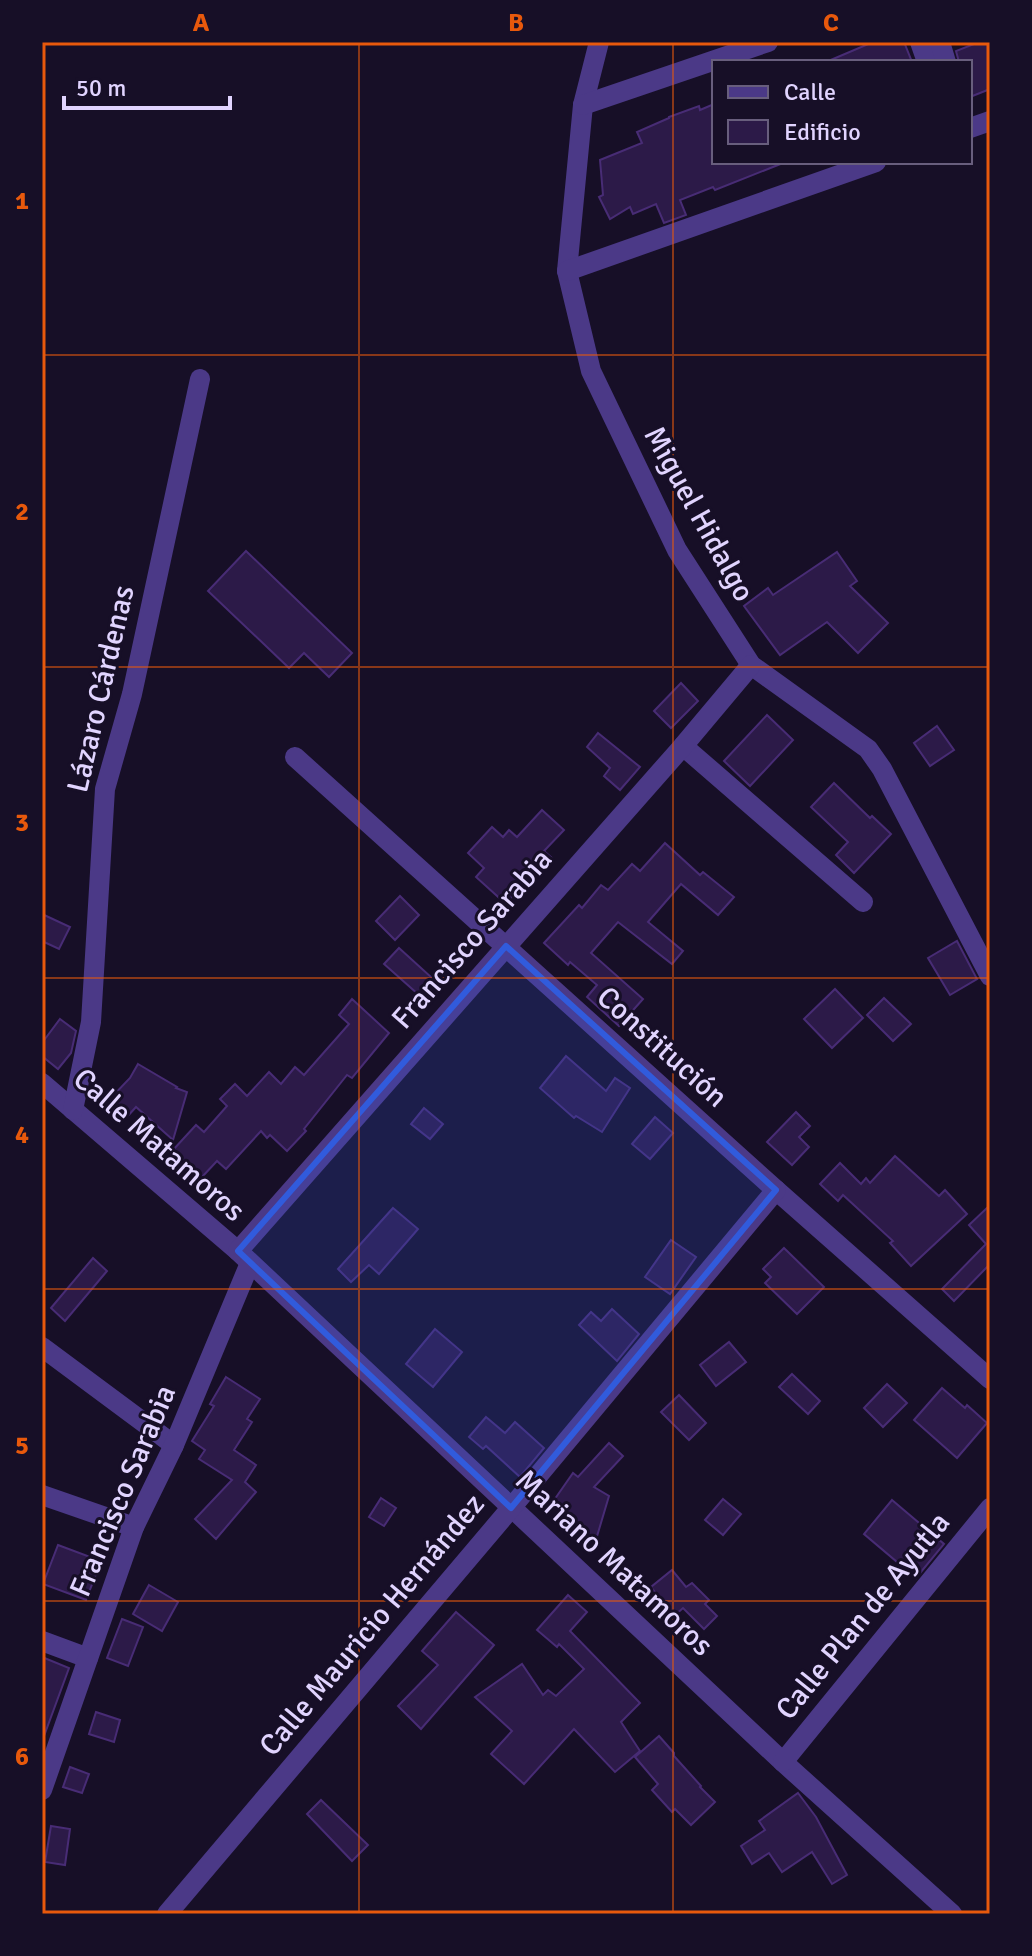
<svg xmlns="http://www.w3.org/2000/svg" width="1032" height="1956" viewBox="0 0 1032 1956" font-family="Signika,sans-serif">
  <style>
    .building { fill: #2c1a48; stroke: #482c75; stroke-width: 2 }
    .lines { fill: none; stroke-linecap: round; stroke-linejoin: round }
    .minor { stroke: #4b3987; stroke-width: 20 }
    .marked { fill: #315bdc; fill-opacity: 0.2; stroke: #315bdc; stroke-width: 6; stroke-linejoin: round }
    .grid { fill: none; stroke: #e8590c; stroke-width: 2; stroke-opacity: 0.55 }
    .labels { text-anchor: middle; dominant-baseline: central; stroke-width: 6; stroke-linejoin: round; paint-order: stroke }
    .street-label { font-size: 30px; fill: #e1d4ff; stroke: #170f27 }
    .neatline { fill: none; stroke: #e8590c; stroke-width: 3 }
    .grid-label { font-size: 26px; text-anchor: middle; font-weight: bold; fill: #e8590c }
  </style>
  <rect width="100%" height="100%" fill="#170f27"/>
  <!-- building -->
  <g class="building">
    <path d="M873 42H904L912 62H826Z"/>
    <path d="M979 42H987L990 50V89L970 97V62H959L956 51Z"/>
    <path d="M714 104V162L783 163 715 190 713 187 680 200 686 215 664 223 656 204 633 214 630 207 610 219 599 197 603 195 600 160 642 143 637 132 669 118V117L699 106 700 110Z"/>
    <path d="M246 551 352 653 329 677 304 653 289 668 208 591Z"/>
    <path d="M837 552 857 581 850 586 888 623 858 653 827 622 780 655 744 606 768 588 773 595Z"/>
    <path d="M681 683 698 701 671 728 654 711Z"/>
    <path d="M767 715 793 740 750 786 724 761Z"/>
    <path d="M937 726 954 750 930 766 914 743Z"/>
    <path d="M598 733 640 767 620 790 604 776 610 768 587 747Z"/>
    <path d="M834 783 870 818 872 816 891 834 854 873 836 855 848 842 811 807Z"/>
    <path d="M542 810 564 830 544 851 552 858 537 875 534 872 506 904 476 877 484 868 468 853 492 827 503 837 509 830 517 837Z"/>
    <path d="M665 843 700 875 703 872 734 897 718 915 681 884 648 922 683 951 672 964 618 922 591 953 643 999 619 1026 587 997 597 985 570 962 568 965 544 943 579 905 582 908 601 885 608 890 632 864 640 871Z"/>
    <path d="M400 896 419 915 395 940 376 921Z"/>
    <path d="M42 914 70 927 59 949 42 941Z"/>
    <path d="M957 941 977 979 950 995 928 958Z"/>
    <path d="M399 948 442 987 428 1003 384 964Z"/>
    <path d="M835 989 863 1018 832 1048 804 1019Z"/>
    <path d="M884 998 911 1024 893 1041 867 1015Z"/>
    <path d="M352 999 389 1033 352 1078 347 1075 304 1129 306 1131 287 1151 270 1135 267 1138 261 1131 226 1169 217 1161 202 1177 173 1150 196 1125 204 1132 227 1106 220 1099 235 1084 247 1096 269 1072 281 1084 295 1067 304 1075 349 1024 339 1015Z"/>
    <path d="M60 1019 76 1031 71 1053 58 1069 42 1056V1043Z"/>
    <path d="M566 1056 606 1091 615 1078 630 1088 602 1132 576 1116 574 1118 540 1088Z"/>
    <path d="M138 1064 177 1087 176 1088 187 1092 173 1140 136 1107 126 1118 108 1101 130 1078Z"/>
    <path d="M424 1108 443 1124 430 1139 411 1124Z"/>
    <path d="M796 1112 810 1126 799 1137 809 1147 792 1165 767 1142Z"/>
    <path d="M655 1117 673 1133 650 1159 632 1144Z"/>
    <path d="M895 1156 939 1196 945 1190 967 1214 911 1266 890 1243 893 1241 843 1195 838 1201 820 1184 840 1163 861 1184 866 1178 870 1183Z"/>
    <path d="M990 1205V1264L954 1301 942 1289 986 1244 969 1225Z"/>
    <path d="M393 1208 418 1229 379 1274 369 1265 351 1282 338 1269Z"/>
    <path d="M671 1240 696 1257 670 1294 645 1277Z"/>
    <path d="M784 1248 824 1287 797 1314 765 1283 771 1277 763 1269Z"/>
    <path d="M93 1258 107 1271 65 1321 51 1308Z"/>
    <path d="M612 1309 639 1334 617 1361 579 1325 591 1312 601 1321Z"/>
    <path d="M435 1329 462 1352 433 1387 406 1364Z"/>
    <path d="M729 1342 746 1362 716 1386 700 1365Z"/>
    <path d="M792 1374 820 1401 808 1414 779 1387Z"/>
    <path d="M226 1377 260 1399 247 1419 252 1422 234 1450 256 1465 245 1482 256 1492 216 1539 195 1519 232 1480 199 1459 205 1450 192 1441 214 1406 210 1404Z"/>
    <path d="M887 1384 907 1403 883 1427 864 1408Z"/>
    <path d="M942 1388 965 1408 967 1405 987 1423 957 1458 914 1420Z"/>
    <path d="M679 1395 706 1423 689 1440 661 1412Z"/>
    <path d="M486 1417 505 1433 515 1422 544 1448 520 1477 486 1446 483 1449 469 1437Z"/>
    <path d="M609 1443 623 1456 594 1487 609 1496 595 1543 552 1503 573 1473 578 1477Z"/>
    <path d="M381 1498 396 1508 384 1526 369 1517Z"/>
    <path d="M723 1499 741 1514 723 1535 705 1520Z"/>
    <path d="M892 1500 944 1544 916 1578 864 1534Z"/>
    <path d="M58 1545 101 1561 86 1600 43 1584Z"/>
    <path d="M672 1570 686 1587 692 1583 709 1600 705 1604 717 1616 704 1629 683 1608 674 1616 651 1587Z"/>
    <path d="M149 1585 178 1602 162 1631 133 1614Z"/>
    <path d="M568 1595 587 1612 570 1631 640 1703 621 1722 640 1751 615 1772 574 1729 524 1784 491 1754 512 1731 475 1697 522 1664 543 1695 548 1690 556 1696 584 1669 559 1644 557 1647 537 1630Z"/>
    <path d="M456 1612 494 1645 421 1729 398 1706 438 1665 422 1651Z"/>
    <path d="M122 1619 143 1627 128 1666 107 1658Z"/>
    <path d="M42 1657 69 1668 44 1736H42Z"/>
    <path d="M96 1712 120 1720 114 1742 89 1734Z"/>
    <path d="M659 1736 674 1753V1756L701 1786 700 1787 715 1802 691 1825 675 1809 672 1812 652 1790 658 1784 635 1757Z"/>
    <path d="M70 1767 89 1774 82 1793 63 1787Z"/>
    <path d="M798 1793 816 1817 847 1875 832 1884 812 1852 782 1872 769 1853 752 1864 741 1846 765 1830 759 1821Z"/>
    <path d="M321 1800 368 1845 352 1861 307 1814Z"/>
    <path d="M51 1826 70 1829 65 1865 45 1862Z"/>
  </g>
  <g class="lines">
    <!-- minor -->
    <g class="minor">
      <path d="M599 42 583 105 567 271 591 371 677 550 751 665 868 749 882 769 990 976"/>
      <path d="M920 42 927 62"/>
      <path d="M940 42 946 62"/>
      <path d="M583 105 768 42"/>
      <path d="M970 128 990 121"/>
      <path d="M567 271 876 162"/>
      <path d="M683 746 863 902"/>
      <path d="M295 757 776 1190 990 1379"/>
      <path d="M42 1083 238 1251 783 1762 952 1914"/>
      <path d="M73 1110 91 1022 105 789 132 694 200 379"/>
      <path d="M238 1251 683 746 751 665"/>
      <path d="M42 1347 174 1445"/>
      <path d="M42 1495 134 1527"/>
      <path d="M42 1641 88 1658"/>
      <path d="M783 1762 990 1508"/>
      <path d="M42 1790 134 1527 174 1445 250 1263"/>
      <path d="M167 1914 511 1508 776 1190"/>
    </g>
  </g>
  <!-- marked area -->
  <path class="marked" d="M506 946 776 1190 511 1508 238 1251Z"/>
  <!-- grid -->
  <path class="grid" d="M359 42V1914M673 42V1914M42 355H990M42 667H990M42 978H990M42 1289H990M42 1601H990"/>
  <g class="labels">
    <!-- street labels -->
    <g class="street-label">
      <text transform="translate(699 514) rotate(61)">Miguel Hidalgo</text>
      <text transform="translate(101 689) rotate(-77)">Lázaro Cárdenas</text>
      <text transform="translate(472 939) rotate(-49)">Francisco Sarabia</text>
      <text transform="translate(662 1047) rotate(42)">Constitución</text>
      <text transform="translate(159 1145) rotate(41)">Calle Matamoros</text>
      <text transform="translate(123 1491) rotate(-67)">Francisco Sarabia</text>
      <text transform="translate(614 1563) rotate(43)">Mariano Matamoros</text>
      <text transform="translate(863 1616) rotate(-51)">Calle Plan de Ayutla</text>
      <text transform="translate(372 1625) rotate(-50)">Calle Mauricio Hernández</text>
    </g>
  </g>
  <!-- border -->
  <rect width="1032" height="1956" fill="none" stroke="#170f27" stroke-width="88"/>
  <!-- legend -->
  <rect x="712" y="60" width="260" height="104" fill="#170f27" stroke="#685e7d" stroke-width="2"/>
  <rect x="728" y="86" width="40" height="12" fill="#4b3987" stroke="#685e7d" stroke-width="2"/>
  <text x="784" y="100" font-size="24" fill="#e1d4ff">Calle</text>
  <rect x="728" y="120" width="40" height="24" fill="#2c1a48" stroke="#685e7d" stroke-width="2"/>
  <text x="784" y="140" font-size="24" fill="#e1d4ff">Edificio</text>
  <!-- scale -->
  <path d="M64 96v12h166v-12" fill="none" stroke="#e1d4ff" stroke-width="4"/>
  <text x="76" y="96" font-size="24" fill="#e1d4ff" stroke="#170f27" stroke-width="6" paint-order="stroke">50 m</text>
  <rect x="44" y="44" width="944" height="1868" class="neatline"/>
  <g class="grid-label">
    <text x="201" y="31">A</text>
    <text x="516" y="31">B</text>
    <text x="831" y="31">C</text>
    <text x="22" y="209">1</text>
    <text x="22" y="520">2</text>
    <text x="22" y="831">3</text>
    <text x="22" y="1143">4</text>
    <text x="22" y="1454">5</text>
    <text x="22" y="1765">6</text>
  </g>
</svg>
